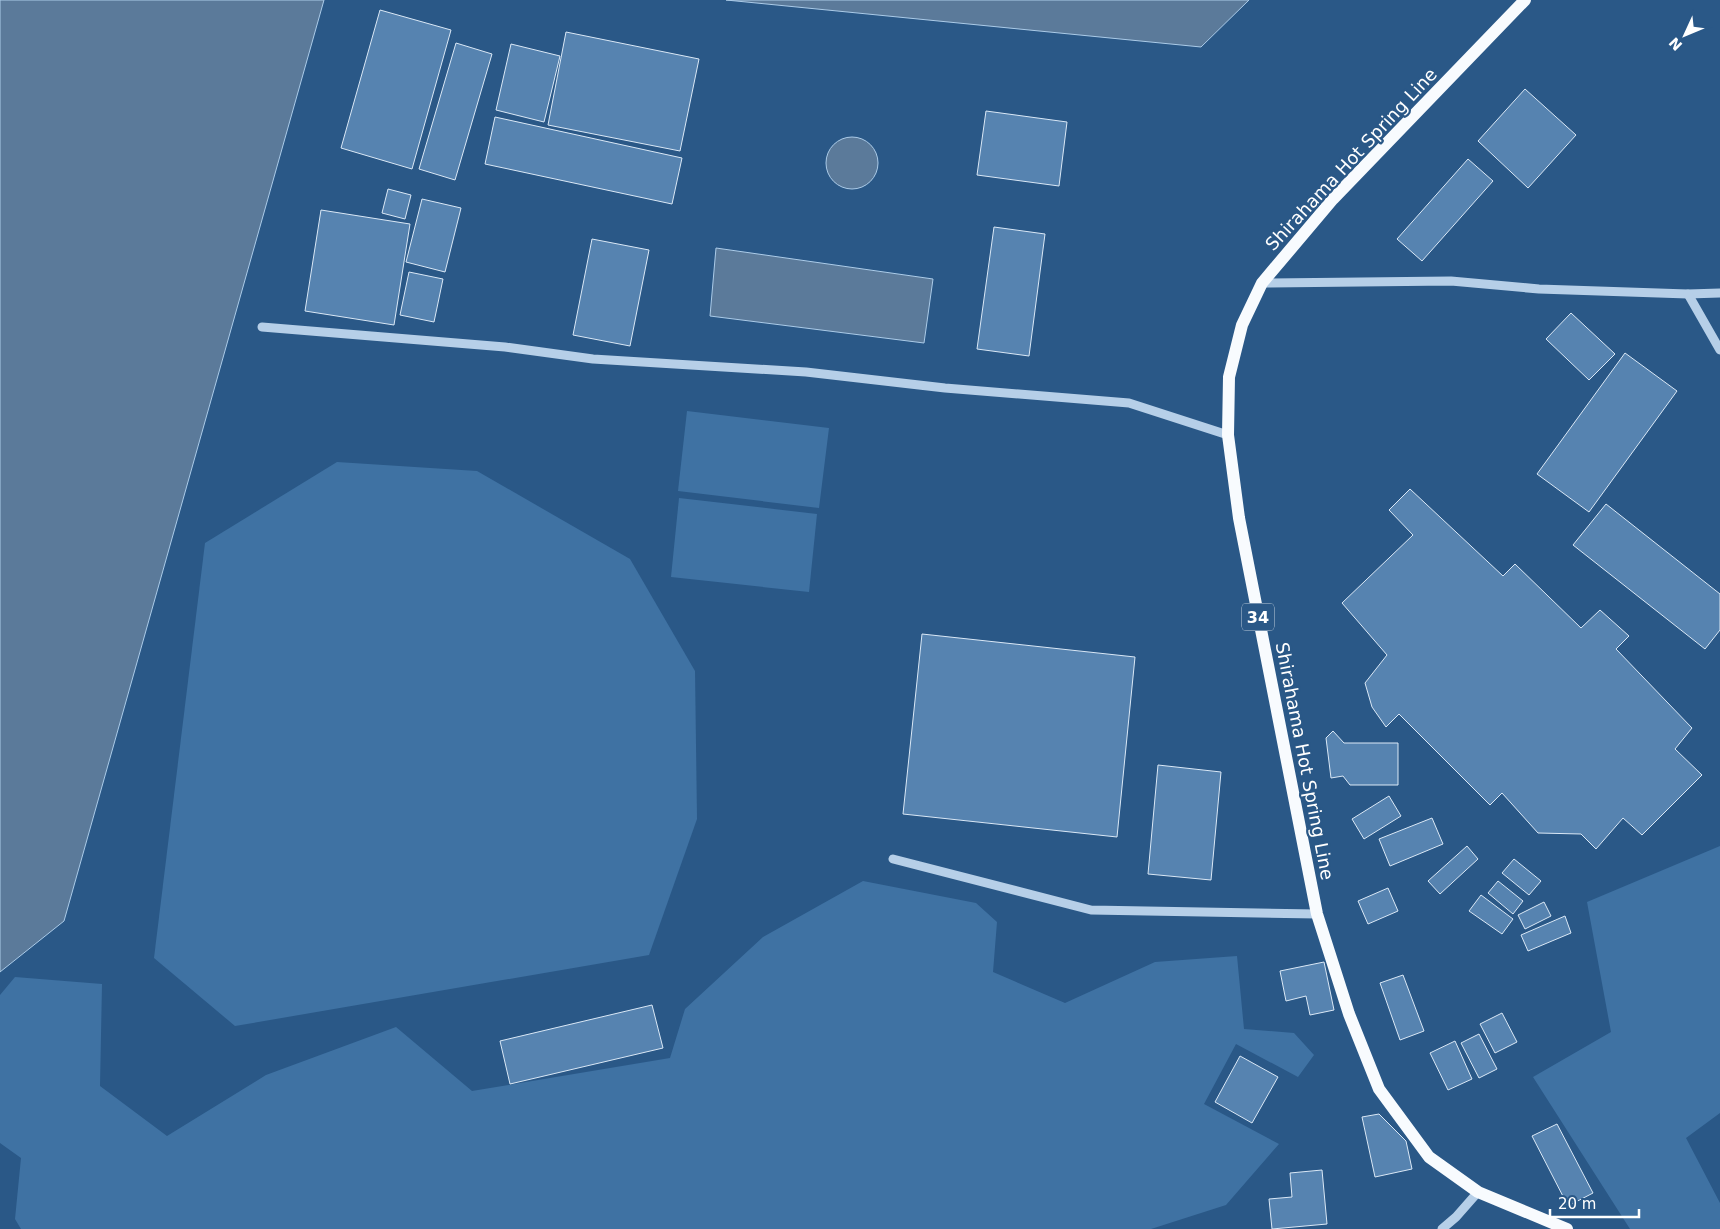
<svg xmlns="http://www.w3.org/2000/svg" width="1720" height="1229" viewBox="0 0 1720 1229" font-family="'DejaVu Sans',sans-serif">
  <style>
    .green { fill: #3f72a3 }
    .water { fill: #5b7a9a; stroke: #abcbe8 }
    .building { fill: #5683b0; stroke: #dae8f6 }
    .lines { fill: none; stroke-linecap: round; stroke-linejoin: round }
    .minor { stroke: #b6cfe8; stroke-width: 9 }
    .major { stroke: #f8fbfe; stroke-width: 12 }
    .labels { text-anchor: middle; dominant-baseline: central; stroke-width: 4.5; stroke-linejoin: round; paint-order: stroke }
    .shield { fill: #2a5887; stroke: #bfcddb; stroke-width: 1 }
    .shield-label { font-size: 16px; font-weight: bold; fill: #fff }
    .street-label { font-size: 18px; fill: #fff; stroke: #2a5887 }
  </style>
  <rect width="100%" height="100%" fill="#2a5887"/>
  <!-- green -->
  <g class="green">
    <path d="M687 411 829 428 819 508 678 491Z"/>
    <path d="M337 462 477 471 630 559 695 671 697 819 649 955 235 1026 154 958 205 543Z"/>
    <path d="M679 498 817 514 809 592 671 577Z"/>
    <path d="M1720 846V1113L1686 1138 1720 1203V1229H1630L1533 1077 1611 1032 1587 902Z"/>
    <path d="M863 881 976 903 997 922 993 972 1065 1003 1155 962 1237 956 1244 1029 1294 1033 1314 1055 1298 1077 1236 1044 1204 1104 1279 1144 1226 1205 1151 1229H21L15 1219 21 1158 0 1143V995L15 977 102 984 100 1086 167 1136 266 1075 396 1027 472 1091 670 1058 685 1009 763 937Z"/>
  </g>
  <!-- water -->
  <g class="water">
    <path d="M0 0H324L64 921 0 972Z"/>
    <path d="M726 0H1249L1201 47Z"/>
    <circle cx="852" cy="163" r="26"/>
    <path d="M716 248 933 279 924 343 710 316Z"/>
  </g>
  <!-- building -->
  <g class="building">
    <path d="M380 10 451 30 412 169 341 148Z"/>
    <path d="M566 32 699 59 680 151 548 125Z"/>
    <path d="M456 43 492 54 455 180 419 169Z"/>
    <path d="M511 44 560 56 544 122 496 110Z"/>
    <path d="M1525 89 1576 135 1528 188 1478 141Z"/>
    <path d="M986 111 1067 122 1059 186 977 175Z"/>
    <path d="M495 117 682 158 672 204 485 164Z"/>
    <path d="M1468 159 1493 181 1422 261 1397 239Z"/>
    <path d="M388 189 411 195 405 219 382 213Z"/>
    <path d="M422 199 461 208 445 272 406 262Z"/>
    <path d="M321 210 410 224 394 325 305 311Z"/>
    <path d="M994 227 1045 234 1029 356 977 349Z"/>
    <path d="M592 239 649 250 630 346 573 335Z"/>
    <path d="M409 272 443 279 434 322 400 315Z"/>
    <path d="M1571 313 1615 354 1589 380 1546 339Z"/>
    <path d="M1625 353 1677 391 1589 512 1537 474Z"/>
    <path d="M1410 489 1503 576 1515 564 1581 628 1600 610 1629 636 1616 649 1692 728 1675 749 1702 775 1642 835 1623 818 1596 849 1581 834 1538 833 1502 793 1490 805 1399 714 1386 727 1372 707 1365 683 1387 655 1342 603 1413 535 1389 510Z"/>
    <path d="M1606 504 1720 594V630L1705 649 1573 545Z"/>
    <path d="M922 634 1135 657 1117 837 903 814Z"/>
    <path d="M1333 731 1344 743H1398V785H1350L1343 776 1331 778 1326 738Z"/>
    <path d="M1158 765 1221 772 1211 880 1148 874Z"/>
    <path d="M1389 796 1401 816 1364 839 1352 819Z"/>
    <path d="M1432 818 1443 844 1390 866 1379 839Z"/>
    <path d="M1467 846 1478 859 1440 894 1428 881Z"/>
    <path d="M1514 859 1541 881 1529 895 1502 873Z"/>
    <path d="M1498 881 1523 901 1513 914 1488 893Z"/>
    <path d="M1388 888 1398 911 1368 924 1358 901Z"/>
    <path d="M1481 895 1513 919 1502 934 1469 911Z"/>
    <path d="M1544 902 1551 916 1525 929 1518 915Z"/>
    <path d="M1565 916 1571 933 1528 951 1521 935Z"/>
    <path d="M1324 962 1334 1010 1310 1015 1306 996 1286 1001 1280 971Z"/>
    <path d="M1403 975 1424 1031 1400 1040 1380 983Z"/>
    <path d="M652 1005 663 1048 510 1084 500 1041Z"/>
    <path d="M1502 1013 1517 1042 1495 1053 1480 1024Z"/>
    <path d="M1479 1034 1497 1069 1479 1078 1461 1043Z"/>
    <path d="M1455 1041 1472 1079 1448 1090 1430 1053Z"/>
    <path d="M1240 1056 1278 1077 1252 1123 1215 1102Z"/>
    <path d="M1379 1114 1406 1141 1412 1169 1375 1177 1362 1117Z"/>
    <path d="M1557 1124 1593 1193 1568 1206 1532 1136Z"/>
    <path d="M1322 1170 1327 1224 1272 1229 1269 1199 1292 1197 1290 1173Z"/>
  </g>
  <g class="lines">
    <!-- minor -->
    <g class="minor">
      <path d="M1262 283 1451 281 1539 289 1688 294 1720 293"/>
      <path d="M1688 294 1720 350"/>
      <path d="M262 327 505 347 593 359 806 372 945 388 1129 403 1228 435"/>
      <path d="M893 859 1091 910 1317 914"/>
      <path d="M1442 1229 1456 1217 1478 1192"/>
    </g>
    <!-- major -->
    <path class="major" d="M1525 0 1333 199 1262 283 1242 325 1229 377 1228 435 1239 518 1317 914 1349 1014 1379 1089 1429 1157 1478 1192 1567 1229"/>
  </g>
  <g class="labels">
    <!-- shield labels -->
    <rect class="shield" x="1242" y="603.5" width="32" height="27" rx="4"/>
    <g class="shield-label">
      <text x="1258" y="617">34</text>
    </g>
    <!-- street labels -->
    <g class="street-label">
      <text transform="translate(1351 159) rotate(-47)">Shirahama Hot Spring Line</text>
      <text transform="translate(1305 761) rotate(79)">Shirahama Hot Spring Line</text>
    </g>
  </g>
  <!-- north arrow -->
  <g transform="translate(1685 35) rotate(226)" stroke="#2a5887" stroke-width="4" paint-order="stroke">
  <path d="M0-4L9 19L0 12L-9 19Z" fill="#ffffff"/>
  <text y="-8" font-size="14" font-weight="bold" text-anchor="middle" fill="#ffffff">N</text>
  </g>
  <!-- scale -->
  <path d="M1550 1209v8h89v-8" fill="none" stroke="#ffffff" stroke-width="2.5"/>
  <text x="1558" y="1209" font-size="15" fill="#ffffff" stroke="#2a5887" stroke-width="4" paint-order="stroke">20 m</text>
</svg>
